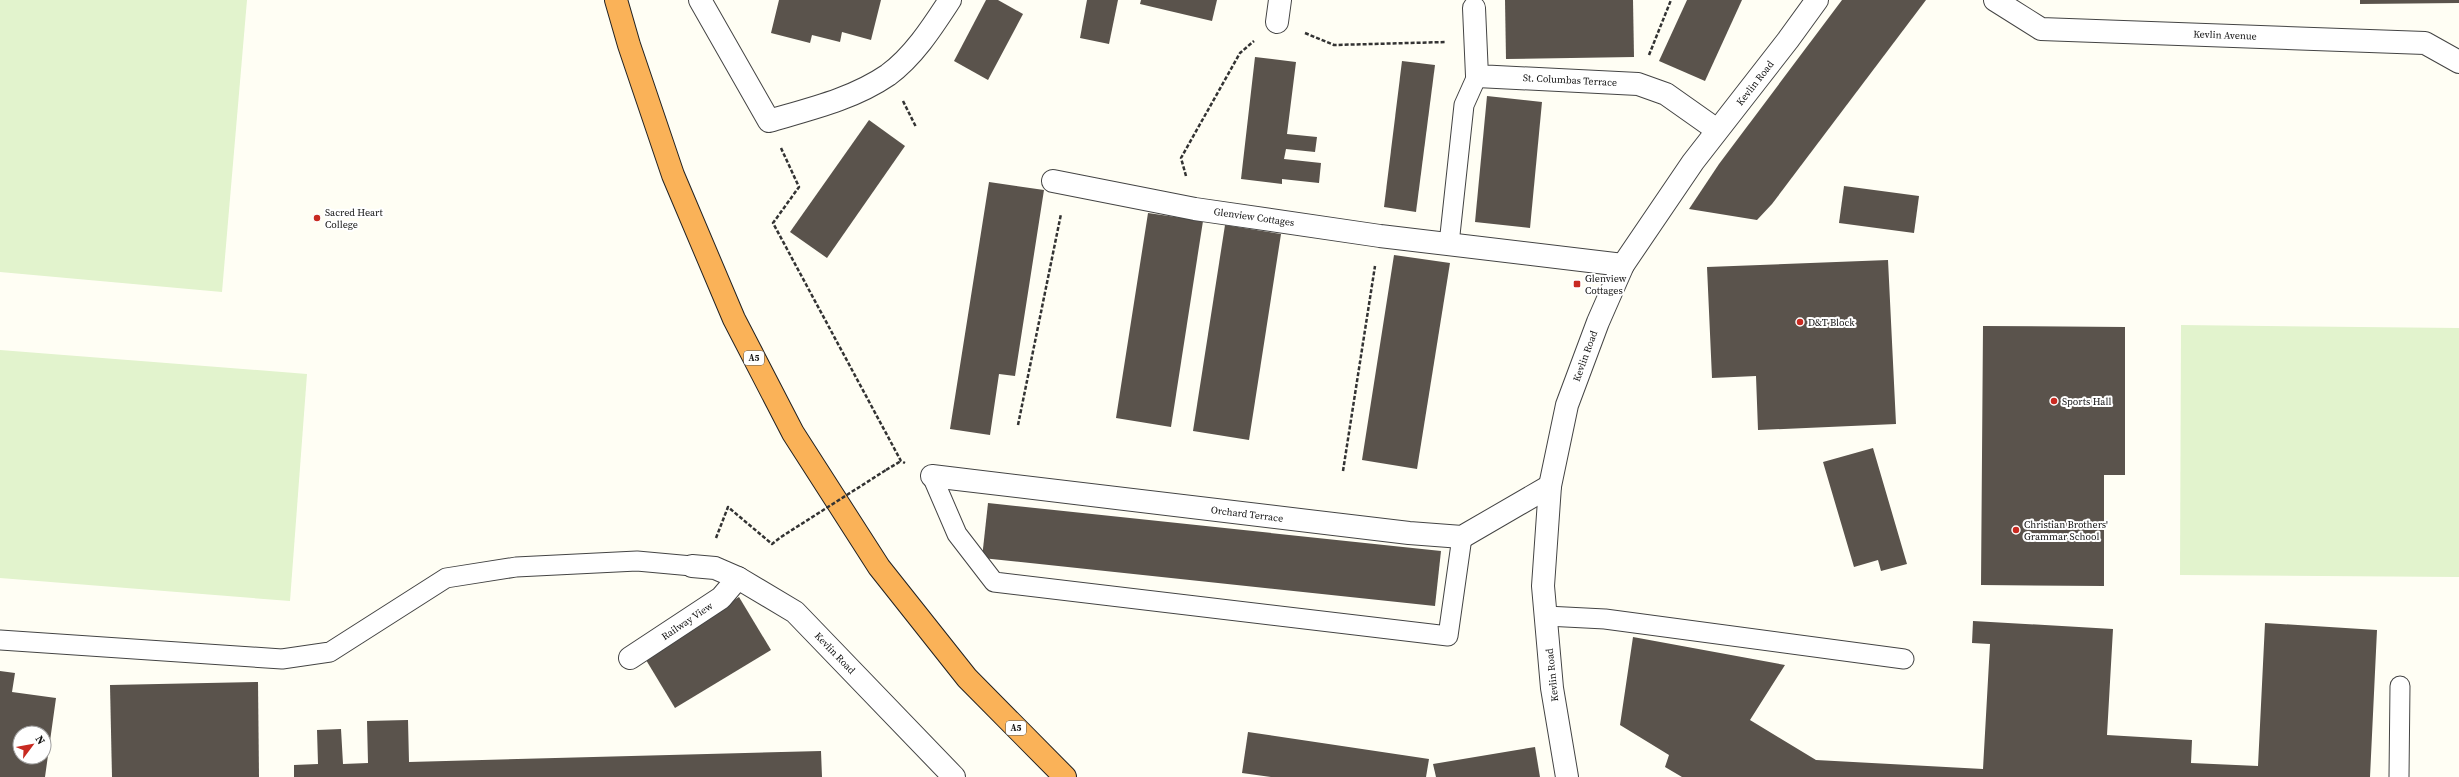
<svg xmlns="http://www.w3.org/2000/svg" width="2459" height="777" viewBox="0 0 2459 777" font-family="'Source Serif 4',serif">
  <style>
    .pitch { fill: #e2f3cd }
    .building { fill: #5a534c; fill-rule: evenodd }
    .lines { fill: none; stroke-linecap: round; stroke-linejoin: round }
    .lane-casing { stroke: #444; stroke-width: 21 }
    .street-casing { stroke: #444; stroke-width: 24 }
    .highway-casing { stroke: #222; stroke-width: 24 }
    .path { stroke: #333; stroke-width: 2.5; stroke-dasharray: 4 2; stroke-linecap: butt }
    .lane { stroke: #fff; stroke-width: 19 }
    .street { stroke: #fff; stroke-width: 22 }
    .highway { stroke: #fab258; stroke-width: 22 }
    .path-bridge { stroke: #333; stroke-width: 2.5; stroke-dasharray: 4 2; stroke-linecap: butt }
    .poi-dot { fill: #c82a21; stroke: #fff; stroke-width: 1.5 }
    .labels { text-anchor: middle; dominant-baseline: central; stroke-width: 4; stroke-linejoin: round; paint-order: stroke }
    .shield { fill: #fff; stroke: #585858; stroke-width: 1 }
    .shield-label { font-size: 9px; font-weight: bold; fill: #111 }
    .street-label { font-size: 10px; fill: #111; stroke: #fff }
    .poi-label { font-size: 10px; fill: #111; stroke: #fff; text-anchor: start }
  </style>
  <rect width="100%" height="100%" fill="#fffef4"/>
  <!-- pitch -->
  <g class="pitch">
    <path d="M0 0H247L222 292 0 272Z"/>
    <path d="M2181 325 2459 328V577L2180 575Z"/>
    <path d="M0 350 307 374 290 601 0 578Z"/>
  </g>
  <!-- building -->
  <g class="building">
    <path d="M779 0H881L871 40 842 32 840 42 812 35 810 43 771 33Z"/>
    <path d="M986 0H998L1023 14 988 80 954 61Z"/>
    <path d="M1087 0H1118L1109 44 1080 38Z"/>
    <path d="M1141 0H1217L1212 21 1140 4Z"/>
    <path d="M1505 0H1633L1634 57 1506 59Z"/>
    <path d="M1687 0H1742L1705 81 1659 61Z"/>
    <path d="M1842 0H1926L1772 204 1757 220 1689 209 1719 164Z"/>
    <path d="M2360 0H2459V3L2360 4Z"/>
    <path d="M1255 57 1296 62 1287 134 1317 137 1315 152 1286 149 1284 159 1321 163 1319 183 1282 179V184L1241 179Z"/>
    <path d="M1402 61 1435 65 1416 212 1384 207Z"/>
    <path d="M1487 96 1542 102 1530 228 1475 222Z"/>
    <path d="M869 120 905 146 827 258 790 232Z"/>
    <path d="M989 182 1044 190 1015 376 999 374 990 435 950 429Z"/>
    <path d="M1844 186 1919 196 1914 233 1839 223Z"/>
    <path d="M1148 213 1203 221 1171 427 1116 418Z"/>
    <path d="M1225 225 1281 234 1249 440 1193 431Z"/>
    <path d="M1394 255 1450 263 1417 469 1362 460Z"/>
    <path d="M1888 260 1896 424 1758 430 1756 376 1712 378 1707 267Z"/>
    <path d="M1983 326 2125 327V475H2104V586L1981 585Z"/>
    <path d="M1873 448 1907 564 1881 571 1878 560 1854 567 1823 462Z"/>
    <path d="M988 503 1441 551 1435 606 982 558Z"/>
    <path d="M739 597 771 650 675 708 643 655Z"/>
    <path d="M1973 621 2113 629 2107 735 2192 740 2191 763 2258 766 2265 623 2377 630 2370 777H1682L1665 767 1669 755 1620 725 1633 637 1785 665 1750 720 1816 760 1983 769 1990 644 1972 643Z"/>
    <path d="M0 671 15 673 12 692 56 698 45 777H0ZM20 733H44V757H20Z"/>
    <path d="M258 682 259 777H112L110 685Z"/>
    <path d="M408 720 409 762 821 751 822 777H294V765L318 764 317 730 341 729 343 764 368 763 367 721Z"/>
    <path d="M1248 732 1429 759 1426 777H1271L1242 773Z"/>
    <path d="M1535 747 1540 777H1436L1433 764Z"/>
  </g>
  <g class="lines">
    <!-- lane casing -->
    <g class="lane-casing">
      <g id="lane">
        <path d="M1449 244 1464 105 1477 76"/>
        <path d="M932 476 957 534 994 582 1448 636 1462 537"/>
        <path d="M1546 616 1605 619 1904 659"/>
        <path d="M0 640 282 659 330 652 446 578 516 567 637 561 692 566"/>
        <path d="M2399 777 2400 686"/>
      </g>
    </g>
    <!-- street casing -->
    <g class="street-casing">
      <g id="street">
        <path d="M700 0 769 121C810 109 853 99 888 75 914 56 933 26 950 0"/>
        <path d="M1995 0 2041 29 2425 43 2459 62"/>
        <path d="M1474 8 1477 76 1638 84 1666 94 1717 130"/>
        <path d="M1277 22 1280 0"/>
        <path d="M1053 181 1195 209 1380 236 1623 265"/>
        <path d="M932 476 1409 533 1462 537 1550 486"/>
        <path d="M692 566 715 568 738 578 795 612 954 777"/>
        <path d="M630 658 721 598 738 578"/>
        <path d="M1567 777 1552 688 1543 586 1550 486 1567 405 1598 322 1623 265 1693 162 1788 40 1817 0"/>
      </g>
    </g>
    <!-- highway casing -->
    <g class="highway-casing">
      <path id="highway" d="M616 0 629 45 673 175 734 319 793 433 879 567 967 678 1065 777"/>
    </g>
    <!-- path -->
    <g class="path">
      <path d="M1305 33 1334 45 1446 42"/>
      <path d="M1649 55 1671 0"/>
      <path d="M903 101 916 127"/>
      <path d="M781 148 799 187 773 223 901 461 905 463"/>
      <path d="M1186 176 1181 158 1240 53 1254 41"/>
      <path d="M1018 425 1061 214"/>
      <path d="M886 470 901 461"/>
      <path d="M1343 471 1375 266"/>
      <path d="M716 538 728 507 772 544 781 537"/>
    </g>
    <!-- lane -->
    <use href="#lane" class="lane"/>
    <!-- street -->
    <use href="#street" class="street"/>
    <!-- highway -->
    <use href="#highway" class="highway"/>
    <!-- path-bridge -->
    <path class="path-bridge" d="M781 537 886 470"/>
  </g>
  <!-- markers -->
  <g class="poi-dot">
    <circle cx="317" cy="218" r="4"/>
    <rect x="1573" y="280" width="8" height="8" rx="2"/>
    <circle cx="1800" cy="322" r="4"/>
    <circle cx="2054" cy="401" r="4"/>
    <circle cx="2016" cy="530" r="4"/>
  </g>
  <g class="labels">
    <!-- shield labels -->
    <g class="shield">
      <rect x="744" y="351" width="20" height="14" rx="3"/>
      <rect x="1006" y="721" width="20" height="14" rx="3"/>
    </g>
    <g class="shield-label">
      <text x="754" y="358">A5</text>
      <text x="1016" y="728">A5</text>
    </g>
    <!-- street labels -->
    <g class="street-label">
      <text transform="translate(2225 35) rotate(2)">Kevlin Avenue</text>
      <text transform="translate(1570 80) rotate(3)">St. Columbas Terrace</text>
      <text transform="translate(1755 83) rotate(-52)">Kevlin Road</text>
      <text transform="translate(1254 217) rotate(8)">Glenview Cottages</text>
      <text transform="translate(1585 356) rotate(-70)">Kevlin Road</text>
      <text transform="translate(1247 514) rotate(7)">Orchard Terrace</text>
      <text transform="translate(687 621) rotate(-34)">Railway View</text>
      <text transform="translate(835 653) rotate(46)">Kevlin Road</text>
      <text transform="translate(1552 675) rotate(-96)">Kevlin Road</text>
    </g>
    <!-- poi labels -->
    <g class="poi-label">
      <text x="325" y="212">Sacred Heart<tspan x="325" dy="12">College</tspan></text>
      <text x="1585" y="278">Glenview<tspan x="1585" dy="12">Cottages</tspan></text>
      <text x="1808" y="322">D&amp;T Block</text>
      <text x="2062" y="401">Sports Hall</text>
      <text x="2024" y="524">Christian Brothers'<tspan x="2024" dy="12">Grammar School</tspan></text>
    </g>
  </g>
  <!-- north arrow -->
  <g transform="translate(32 745) rotate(58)"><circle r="19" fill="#ffffff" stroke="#a0a0a0"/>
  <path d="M0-3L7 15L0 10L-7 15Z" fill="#c82a21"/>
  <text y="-6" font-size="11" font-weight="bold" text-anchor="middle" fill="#111111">N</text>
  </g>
</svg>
